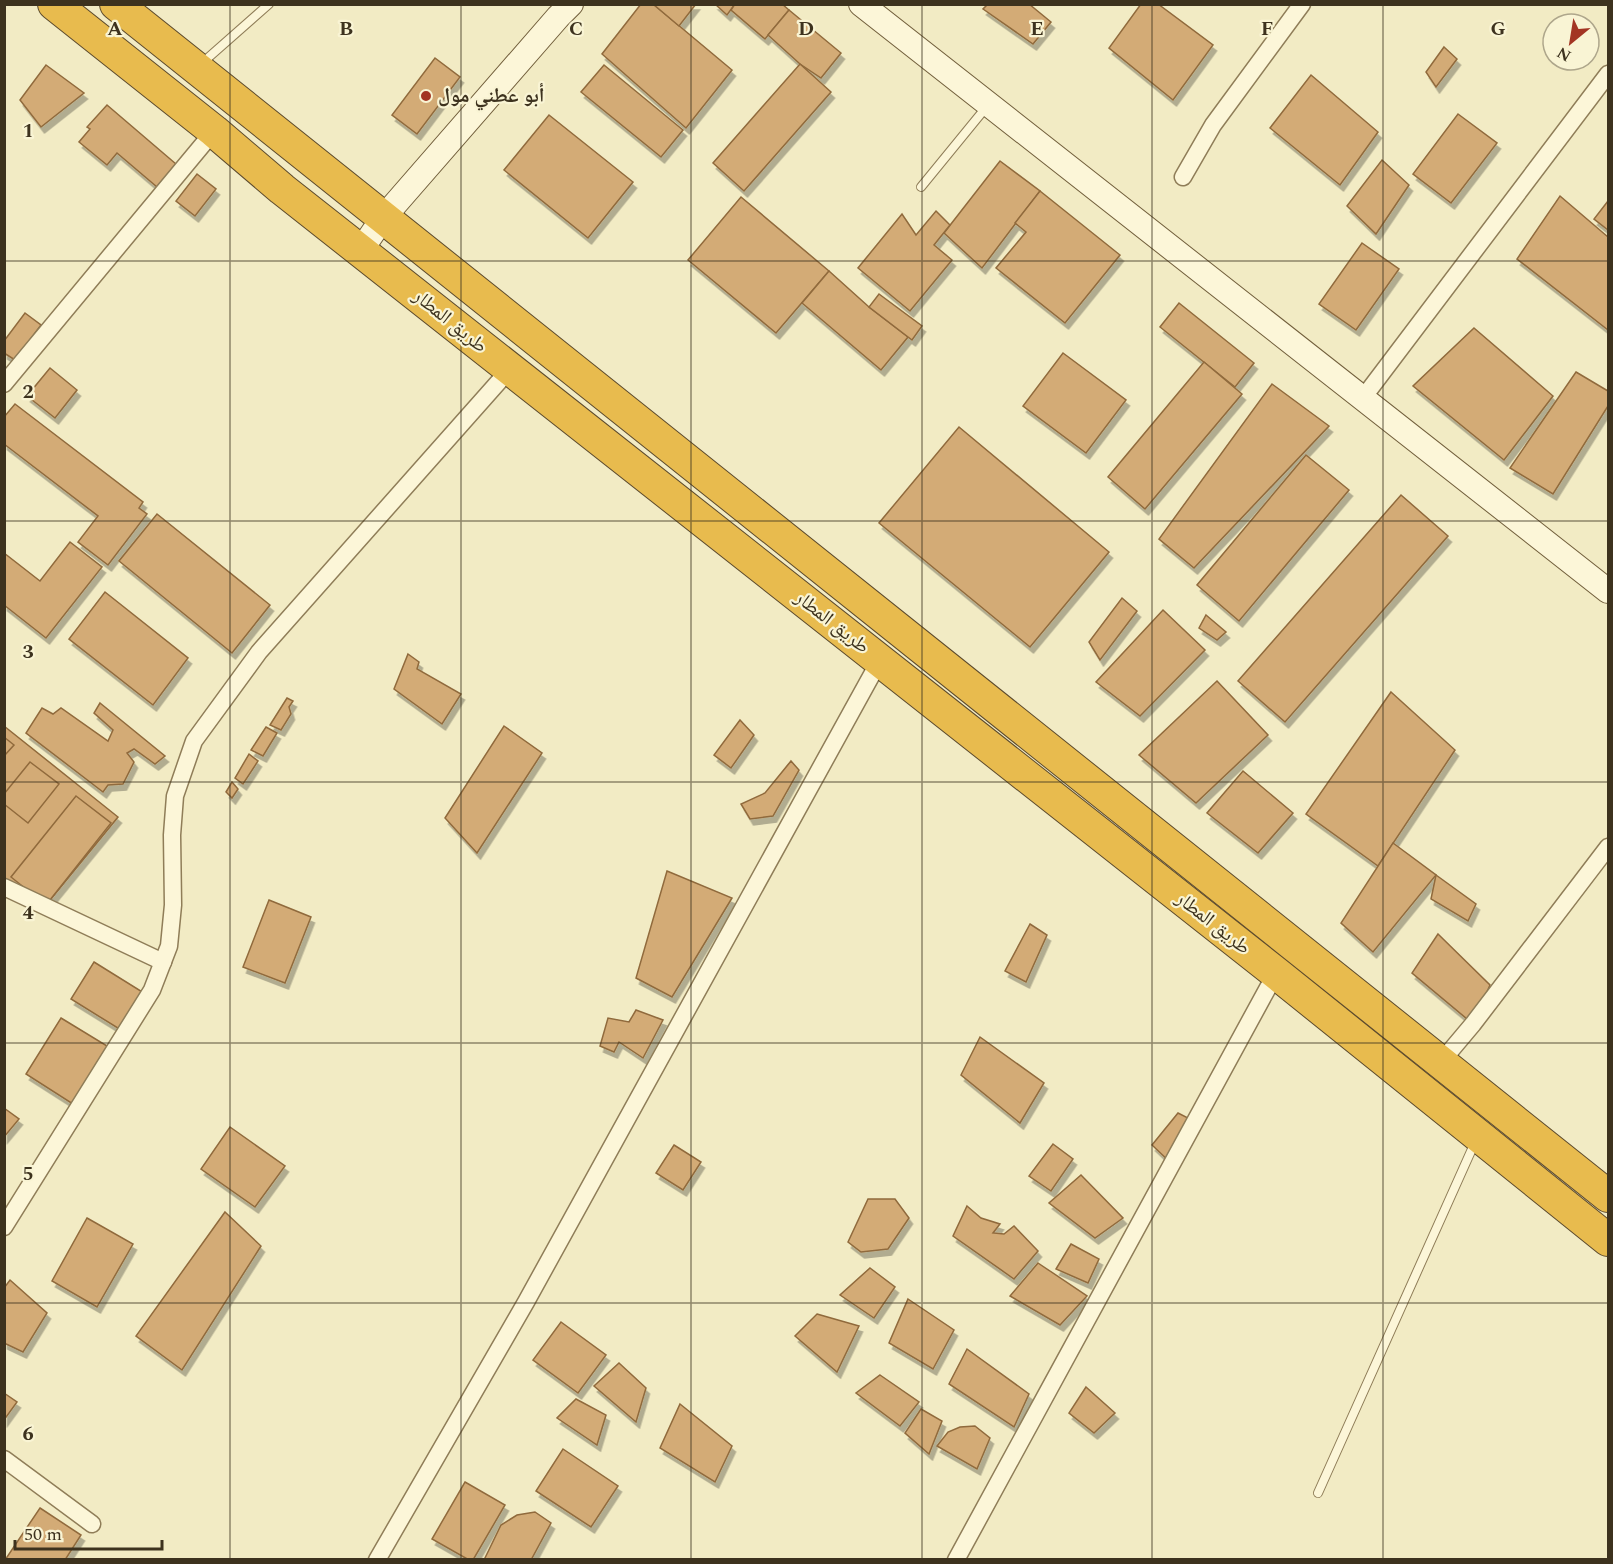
<svg xmlns="http://www.w3.org/2000/svg" width="1613" height="1564" viewBox="0 0 1613 1564" font-family="Spectral,'Noto Naskh Arabic',serif">
  <style>
    .building { fill: #d3ab76; stroke: #906a3c; stroke-width: 1.5; filter: url(#shadow) }
    .lines { fill: none; stroke-linecap: round; stroke-linejoin: round }
    .lane-casing { stroke: #8f7d58; stroke-width: 10 }
    .street-casing { stroke: #8f7d58; stroke-width: 19 }
    .secondary-casing { stroke: #715e3b; stroke-width: 26 }
    .highway-casing { stroke: #5c4a2d; stroke-width: 34 }
    .lane { stroke: #fcf6d8; stroke-width: 8 }
    .street { stroke: #fcf6d8; stroke-width: 16 }
    .secondary { stroke: #fcf6d8; stroke-width: 24 }
    .highway { stroke: #e8bb4e; stroke-width: 32 }
    .grid { fill: none; stroke: #3d321e; stroke-width: 1.5; stroke-opacity: 0.55 }
    .poi-dot { fill: #a33523; stroke: #f9f4d4; stroke-width: 2 }
    .labels { text-anchor: middle; dominant-baseline: central; stroke-width: 4.5; stroke-linejoin: round; paint-order: stroke }
    .poi-label { font-size: 20px; font-weight: bold; fill: #3d321e; stroke: #f9f4d4; text-anchor: start }
    .street-label { font-size: 20px; fill: #3d321e; stroke: #f9f4d4 }
    .grid-label { font-size: 20px; text-anchor: middle; font-weight: bold; fill: #3d321e; stroke: #f9f4d4; stroke-width: 4.5; stroke-linejoin: round; paint-order: stroke }
  </style>
  <defs>
    <filter id="shadow"><feDropShadow dx="3.5" dy="6" stdDeviation="0" flood-color="#0004"/></filter>
  </defs>
  <rect width="100%" height="100%" fill="#f2ebc4"/>
  <!-- building -->
  <g class="building">
    <path d="M641 4H653L732 70 686 128 602 54Z"/>
    <path d="M653 4H696L679 26Z"/>
    <path d="M715 4H735L727 15Z"/>
    <path d="M735 4H782L789 10 765 39 731 10Z"/>
    <path d="M988 4H1029L1051 22 1033 44 983 9Z"/>
    <path d="M1141 4H1158L1213 45 1173 100 1109 48Z"/>
    <path d="M789 10 841 53 821 78 800 64 768 35Z"/>
    <path d="M1444 47 1457 59 1436 87 1426 72Z"/>
    <path d="M435 58 460 77 417 134 392 115Z"/>
    <path d="M800 64 831 92 744 191 713 163Z"/>
    <path d="M46 65 84 93 41 127 20 100Z"/>
    <path d="M604 65 683 130 661 157 581 92Z"/>
    <path d="M1311 75 1378 132 1340 185 1270 128Z"/>
    <path d="M107 105 176 164 157 187 117 153 107 165 79 142 90 129 87 127Z"/>
    <path d="M1458 114 1497 143 1451 203 1413 174Z"/>
    <path d="M549 115 633 182 588 238 504 170Z"/>
    <path d="M1382 160 1409 185 1376 234 1347 206Z"/>
    <path d="M1000 161 1040 191 982 268 944 233Z"/>
    <path d="M197 174 216 189 195 216 176 201Z"/>
    <path d="M1040 191 1120 255 1065 323 996 268 1026 232 1015 223Z"/>
    <path d="M1560 196 1608 237V330L1517 259Z"/>
    <path d="M741 197 829 271 776 333 688 260Z"/>
    <path d="M1608 201V230L1594 219Z"/>
    <path d="M936 211 950 225 934 245 952 260 910 311 858 268 902 214 916 235Z"/>
    <path d="M1362 243 1399 269 1356 330 1319 304Z"/>
    <path d="M829 271 869 307 908 337 881 370 802 303Z"/>
    <path d="M879 294 922 326 912 340 869 307Z"/>
    <path d="M1179 303 1254 363 1235 387 1160 327Z"/>
    <path d="M25 313 41 325 15 360 4 353V341Z"/>
    <path d="M1474 328 1553 396 1504 460 1413 386Z"/>
    <path d="M1063 353 1126 400 1086 453 1023 406Z"/>
    <path d="M1204 362 1242 394 1145 509 1108 477Z"/>
    <path d="M50 368 77 390 55 418 27 396Z"/>
    <path d="M1576 372 1608 391V406L1553 494 1510 468Z"/>
    <path d="M1272 384 1329 426 1194 568 1159 539Z"/>
    <path d="M15 404 143 502 139 508 147 514 108 565 78 542 98 516 4 444V417Z"/>
    <path d="M959 427 1109 552 1030 647 879 523Z"/>
    <path d="M1306 455 1349 490 1239 621 1197 585Z"/>
    <path d="M1401 495 1448 536 1285 722 1238 681Z"/>
    <path d="M157 514 270 605 232 653 119 561Z"/>
    <path d="M70 542 102 567 46 638 4 605V553L40 581Z"/>
    <path d="M105 592 188 658 153 705 69 639Z"/>
    <path d="M1122 598 1137 611 1100 660 1089 642Z"/>
    <path d="M1163 610 1205 650 1140 716 1096 682Z"/>
    <path d="M1206 615 1226 632 1217 640 1199 628Z"/>
    <path d="M408 654 419 662 417 669 461 694 442 724 394 689Z"/>
    <path d="M1217 681 1268 735 1196 803 1139 755Z"/>
    <path d="M1391 692 1455 750 1378 866 1306 814Z"/>
    <path d="M287 698 293 701 289 707 291 714 281 730 270 725Z"/>
    <path d="M100 703 165 756 155 764 134 749 127 753 134 762 123 784 108 785 103 792 26 733 42 708 53 714 61 708 108 741 113 730 94 713Z"/>
    <path d="M740 720 754 735 731 768 714 755Z"/>
    <path d="M4 726 118 817 46 905 4 879Z"/>
    <path d="M504 726 542 753 477 853 445 818Z"/>
    <path d="M266 727 277 733 263 756 251 750Z"/>
    <path d="M4 737 14 745 4 756Z"/>
    <path d="M249 754 258 761 243 784 235 778Z"/>
    <path d="M791 761 799 770 773 816 750 819 741 804 765 793Z"/>
    <path d="M30 762 59 784 28 823 4 804V794Z"/>
    <path d="M1243 771 1293 813 1258 853 1207 813Z"/>
    <path d="M232 782 238 789 232 798 226 792Z"/>
    <path d="M76 796 111 823 46 905 11 877Z"/>
    <path d="M1393 843 1436 875 1373 952 1341 923Z"/>
    <path d="M667 871 732 898 672 997 636 978Z"/>
    <path d="M1436 875 1476 904 1468 921 1431 899Z"/>
    <path d="M269 900 311 917 285 983 243 967Z"/>
    <path d="M1030 924 1047 935 1026 982 1005 971Z"/>
    <path d="M1438 934 1490 985 1473 1024 1412 973Z"/>
    <path d="M94 962 144 993 121 1030 71 999Z"/>
    <path d="M636 1010 663 1020 643 1058 619 1042 614 1052 600 1046 608 1018 629 1022Z"/>
    <path d="M61 1018 112 1049 76 1106 26 1074Z"/>
    <path d="M980 1037 1044 1083 1020 1123 961 1075Z"/>
    <path d="M4 1108 19 1119 4 1137Z"/>
    <path d="M1178 1113 1190 1119 1172 1164 1152 1145Z"/>
    <path d="M230 1127 285 1166 255 1207 201 1169Z"/>
    <path d="M1053 1144 1073 1159 1051 1191 1029 1176Z"/>
    <path d="M674 1145 701 1162 683 1190 656 1173Z"/>
    <path d="M1081 1175 1123 1218 1095 1238 1049 1203Z"/>
    <path d="M868 1199H895L909 1218 888 1249 861 1252 848 1242Z"/>
    <path d="M967 1206 981 1218 1000 1224 993 1233 1004 1234 1014 1226 1038 1251 1014 1279 953 1236Z"/>
    <path d="M225 1212 261 1246 182 1370 136 1336Z"/>
    <path d="M87 1218 133 1244 97 1307 52 1281Z"/>
    <path d="M1071 1244 1099 1259 1088 1283 1056 1269Z"/>
    <path d="M1038 1263 1087 1296 1060 1325 1010 1296Z"/>
    <path d="M870 1268 895 1287 874 1318 840 1295Z"/>
    <path d="M10 1280 47 1313 23 1352 4 1343V1288Z"/>
    <path d="M908 1299 954 1330 933 1369 889 1343Z"/>
    <path d="M817 1314 859 1326 837 1372 795 1336Z"/>
    <path d="M561 1322 606 1355 578 1393 533 1360Z"/>
    <path d="M967 1349 1029 1394 1014 1427 949 1384Z"/>
    <path d="M619 1363 646 1388 636 1422 594 1386Z"/>
    <path d="M880 1375 919 1402 900 1426 856 1393Z"/>
    <path d="M1086 1387 1115 1413 1094 1433 1069 1413Z"/>
    <path d="M4 1393 17 1402 4 1420Z"/>
    <path d="M576 1399 606 1415 597 1445 557 1418Z"/>
    <path d="M680 1404 732 1446 715 1482 660 1448Z"/>
    <path d="M921 1409 942 1421 929 1454 905 1433Z"/>
    <path d="M975 1426 990 1438 977 1469 937 1446 948 1432 960 1427Z"/>
    <path d="M563 1449 618 1486 591 1527 536 1491Z"/>
    <path d="M465 1482 505 1505 473 1560H469L432 1539Z"/>
    <path d="M40 1508 81 1535 65 1560H5Z"/>
    <path d="M535 1512 551 1523 531 1560H484L501 1525 517 1515Z"/>
  </g>
  <g class="lines">
    <!-- lane casing -->
    <g class="lane-casing">
      <g id="lane">
        <path d="M201 64 269 4"/>
        <path d="M921 187 988 105"/>
        <path d="M1318 1493 1476 1140"/>
      </g>
    </g>
    <!-- street casing -->
    <g class="street-casing">
      <g id="street">
        <path d="M1183 177 1213 125 1302 4"/>
        <path d="M4 384 214 131"/>
        <path d="M1363 398 1608 74"/>
        <path d="M4 887 163 962"/>
        <path d="M1441 1062 1473 1024 1608 847"/>
        <path d="M4 1227 152 990 169 946 173 905 172 835 175 796 194 741 259 652 510 369"/>
        <path d="M4 1459 92 1524"/>
        <path d="M377 1560 526 1302 880 660"/>
        <path d="M956 1560 1276 973"/>
      </g>
    </g>
    <!-- secondary casing -->
    <g class="secondary-casing">
      <g id="secondary">
        <path d="M861 4 1608 591"/>
        <path d="M361 250 383 218 558 17 571 4"/>
      </g>
    </g>
    <!-- highway casing -->
    <g class="highway-casing">
      <g id="highway">
        <path d="M54 4 214 131 282 189 1276 973 1608 1240"/>
        <path d="M116 4 1608 1196"/>
      </g>
    </g>
    <!-- lane -->
    <use href="#lane" class="lane"/>
    <!-- street -->
    <use href="#street" class="street"/>
    <!-- secondary -->
    <use href="#secondary" class="secondary"/>
    <!-- highway -->
    <use href="#highway" class="highway"/>
  </g>
  <!-- grid -->
  <path class="grid" d="M230 4V1560M461 4V1560M691 4V1560M922 4V1560M1152 4V1560M1383 4V1560M4 261H1608M4 521H1608M4 782H1608M4 1043H1608M4 1303H1608"/>
  <!-- markers -->
  <circle class="poi-dot" cx="426" cy="96" r="6"/>
  <g class="labels">
    <!-- poi labels -->
    <g class="poi-label">
      <text x="438" y="96">أبو عطني مول</text>
    </g>
    <!-- street labels -->
    <g class="street-label">
      <text transform="translate(450 321) rotate(39)">طريق المطار</text>
      <text transform="translate(832 622) rotate(38)">طريق المطار</text>
      <text transform="translate(1213 923) rotate(38)">طريق المطار</text>
    </g>
  </g>
  <g class="grid-label">
    <text x="115" y="35">A</text>
    <text x="346" y="35">B</text>
    <text x="576" y="35">C</text>
    <text x="806" y="35">D</text>
    <text x="1037" y="35">E</text>
    <text x="1267" y="35">F</text>
    <text x="1498" y="35">G</text>
    <text x="28" y="137">1</text>
    <text x="28" y="398">2</text>
    <text x="28" y="658">3</text>
    <text x="28" y="919">4</text>
    <text x="28" y="1180">5</text>
    <text x="28" y="1440">6</text>
  </g>
  <!-- border -->
  <rect width="1613" height="1564" fill="none" stroke="#3d321e" stroke-width="12"/>
  <!-- north arrow -->
  <g transform="translate(1571 42) rotate(210)"><circle r="28" fill="#f9f4d4" stroke="#aea68b" stroke-width="1.5"/>
  <path d="M0-4.5L10 22L0 15L-10 22Z" fill="#a33523"/>
  <text y="-9" font-size="16" font-weight="bold" text-anchor="middle" fill="#3d321e">N</text>
  </g>
  <!-- scale -->
  <path d="M15 1540v9h147v-9" fill="none" stroke="#3d321e" stroke-width="3"/>
  <text x="24" y="1540" font-size="18" fill="#3d321e" stroke="#f9f4d4" stroke-width="4.5" paint-order="stroke">50 m</text>
</svg>
